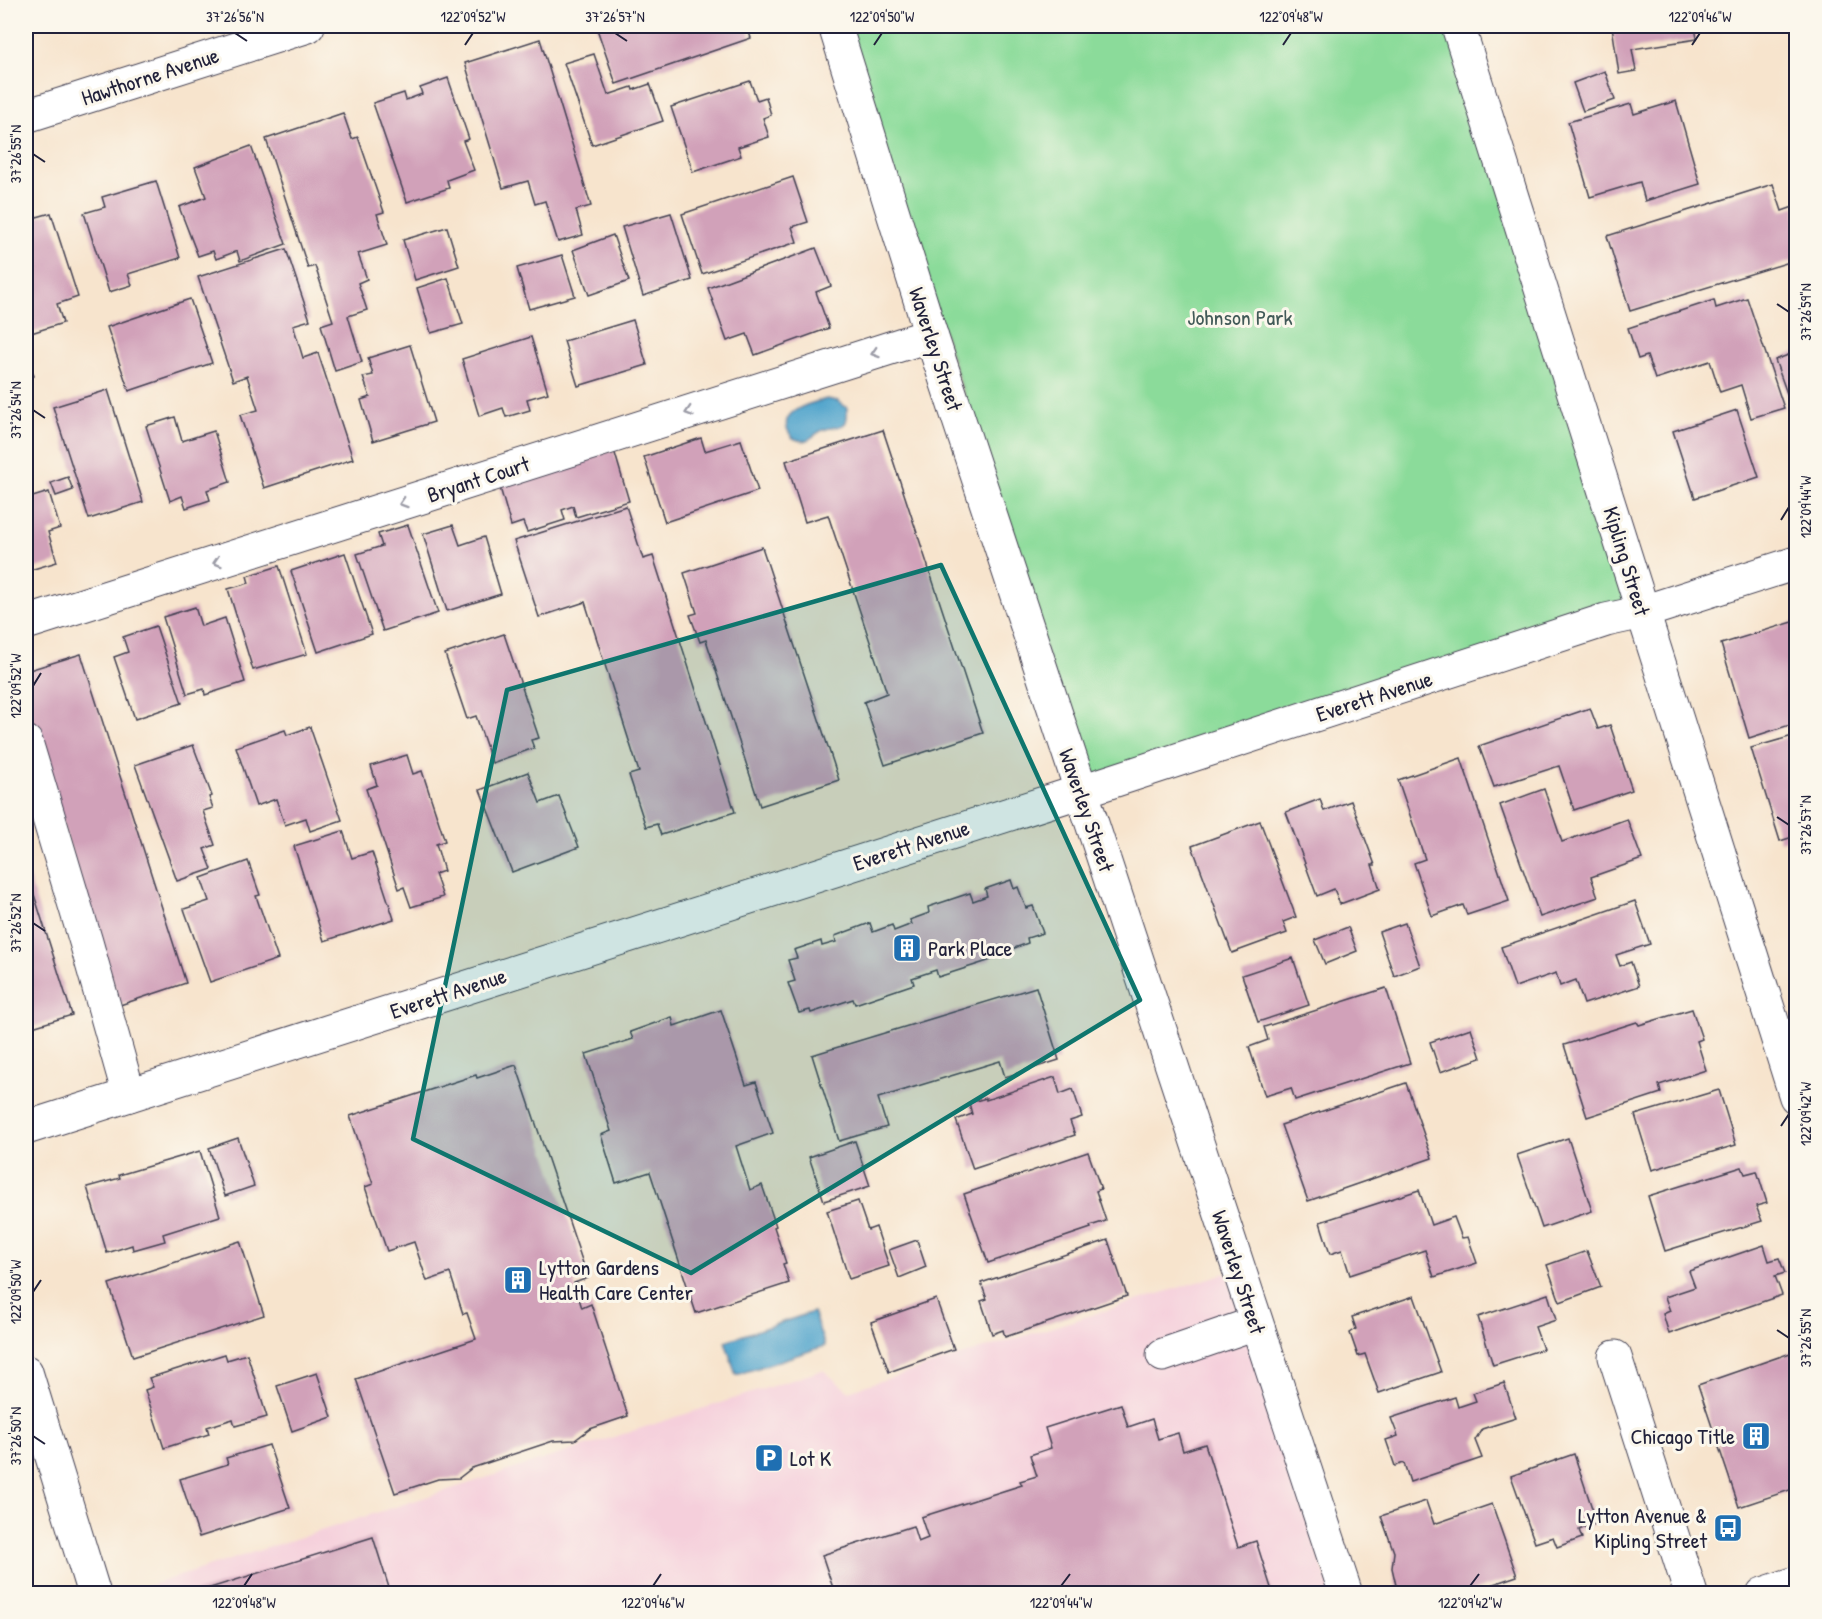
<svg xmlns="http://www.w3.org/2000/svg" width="1822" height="1619" viewBox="0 0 1822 1619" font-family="'Patrick Hand',sans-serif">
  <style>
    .built { fill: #f5cfdb }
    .green { fill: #8bdb9a; stroke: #567e6a; stroke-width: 1.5 }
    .water { fill: #51a4cc; stroke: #3a6384; stroke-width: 1.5 }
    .building { fill: #d1a1b9 }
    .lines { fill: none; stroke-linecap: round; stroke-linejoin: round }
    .minor-casing { stroke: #423f51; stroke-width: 35 }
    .minor { stroke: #fff; stroke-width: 33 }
    .oneway { stroke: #9c9ca7 }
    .marked { fill: #0f766e; fill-opacity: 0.2; stroke: #0f766e; stroke-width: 4.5; stroke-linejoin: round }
    .ticks { fill: none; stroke: #22223b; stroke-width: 2 }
    .labels { text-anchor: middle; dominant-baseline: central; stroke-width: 6; stroke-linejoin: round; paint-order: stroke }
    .street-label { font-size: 22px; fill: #22223b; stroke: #fbf7ec }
    .park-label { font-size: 22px; fill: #425a58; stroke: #fbf7ec }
    .poi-label { font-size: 22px; fill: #22223b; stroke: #fbf7ec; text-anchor: start }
    .neatline { fill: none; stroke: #22223b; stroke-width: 2 }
    .ticks-label { font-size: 15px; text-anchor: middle; fill: #22223b }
  </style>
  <rect width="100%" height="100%" fill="#fbf7ec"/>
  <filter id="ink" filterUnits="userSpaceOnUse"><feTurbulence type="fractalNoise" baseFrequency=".0167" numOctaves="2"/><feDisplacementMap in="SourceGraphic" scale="12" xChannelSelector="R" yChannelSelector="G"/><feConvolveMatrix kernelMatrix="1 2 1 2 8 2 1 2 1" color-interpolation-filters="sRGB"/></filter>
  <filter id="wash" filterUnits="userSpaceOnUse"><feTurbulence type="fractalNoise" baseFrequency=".008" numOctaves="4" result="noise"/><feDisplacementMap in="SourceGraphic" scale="24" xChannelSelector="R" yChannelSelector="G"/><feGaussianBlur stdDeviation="1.35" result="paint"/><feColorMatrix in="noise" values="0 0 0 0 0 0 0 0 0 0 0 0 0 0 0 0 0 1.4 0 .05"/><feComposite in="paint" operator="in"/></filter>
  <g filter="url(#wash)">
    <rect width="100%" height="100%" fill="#f7e4cd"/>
    <!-- built -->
    <path class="built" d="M1226 1273 1331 1594H123L823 1370 848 1391Z"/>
    <!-- green -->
    <path class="green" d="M846 26H1449L1635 608 1087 780Z"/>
    <!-- water -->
    <g class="water">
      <path d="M827 399 838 401 847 408C849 432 839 424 823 430 811 435 809 446 793 438 771 413 809 403 827 399Z"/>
      <path d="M813 1312 825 1346 736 1375 725 1341Z"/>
    </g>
    <g id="blocks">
      <!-- building -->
      <g class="building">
        <path d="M596 26H747L751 38 616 84Z"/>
        <path d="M1612 26H1695L1697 39 1632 49 1636 71 1619 74Z"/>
        <path d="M540 39 591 206 576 210 583 235 558 242 545 201 535 204 528 181 503 188 465 63Z"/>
        <path d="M594 54 608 95 632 87 633 90 650 84 663 121 592 145 564 63Z"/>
        <path d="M1605 71 1615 100 1583 111 1573 83Z"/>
        <path d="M448 78 469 139 463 141 474 170 447 180 449 188 407 202 373 103 404 93 406 100 422 94 420 88Z"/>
        <path d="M750 81 757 100 766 97 771 115 763 118 769 137 738 147 741 156 693 172 671 107Z"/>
        <path d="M1676 101 1700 184 1645 201 1640 182 1590 197 1568 122 1631 104 1634 114Z"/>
        <path d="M343 113 352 139 358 137 384 212 377 214 387 245 358 254 367 279 358 283 367 310 348 316 362 362 335 371 321 325 333 321 315 266 308 268 266 139Z"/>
        <path d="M251 146 286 244 240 261 237 251 216 259 213 251 198 256 179 207 206 197 195 167Z"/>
        <path d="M793 177 808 222 792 227 797 242 702 274 682 214Z"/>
        <path d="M156 181 180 258 128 274 132 285 109 292 84 213 105 207 102 197Z"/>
        <path d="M1773 184 1782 211 1796 206V260L1630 311 1607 236Z"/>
        <path d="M51 213 78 297 57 304 63 323 28 334 26 324V220Z"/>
        <path d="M671 213 692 280 643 296 622 227Z"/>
        <path d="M447 227 459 266 415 280 403 240Z"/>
        <path d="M613 235 629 281 589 295 573 250Z"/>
        <path d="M816 248 831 286 816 292 829 328 755 355 747 334 727 341 708 288Z"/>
        <path d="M286 249 310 320 293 325 303 358 318 353 353 459 264 488 240 415 258 410 247 376 233 381 198 277Z"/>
        <path d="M562 255 575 296 529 309 517 268Z"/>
        <path d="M448 278 463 324 431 333 417 288Z"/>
        <path d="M1747 298 1784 408 1751 418 1741 385 1720 392 1710 361 1655 379 1647 356 1638 359 1628 328 1714 300 1716 308Z"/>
        <path d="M190 299 212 363 129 391 107 327Z"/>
        <path d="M633 320 647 365 578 386 564 341Z"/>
        <path d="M531 337 548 393 527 399 530 410 506 417 503 408 479 416 462 359Z"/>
        <path d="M410 345 434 422 373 441 361 400 370 397 363 377 373 375 368 358Z"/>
        <path d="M1796 352V396L1789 399 1775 360Z"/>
        <path d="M26 355 34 376 26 378Z"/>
        <path d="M108 390 143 502 89 519 53 407Z"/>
        <path d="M1737 410 1759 477 1695 498 1673 431Z"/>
        <path d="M175 417 182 441 214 431 230 482 207 490 210 500 186 508 182 496 170 501 146 426Z"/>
        <path d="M883 430 983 733 885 765 864 702 887 693 828 515 805 522 786 461Z"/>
        <path d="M701 438 705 451 741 440 758 491 665 522 644 457Z"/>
        <path d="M614 450 629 501 576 517 573 506 562 510 565 520 527 532 523 522 511 526 499 484Z"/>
        <path d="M68 477 73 490 56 496 51 483Z"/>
        <path d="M49 492 60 528 48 532 57 562 27 571 26 499Z"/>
        <path d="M626 506 643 559 653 556 735 812 661 835 657 824 646 827 629 775 639 772 585 602 539 617 514 541Z"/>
        <path d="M408 525 438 613 383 631 357 554 382 546 378 534Z"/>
        <path d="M453 525 460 545 484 537 501 594 447 611 423 534Z"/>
        <path d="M762 547 839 780 760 806 706 640 700 642 690 615 697 613 684 573Z"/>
        <path d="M345 553 372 634 318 652 291 571Z"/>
        <path d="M279 566 307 654 253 670 228 589 249 583 247 576Z"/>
        <path d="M195 607 201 626 225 618 245 682 205 695 204 689 187 694 163 617Z"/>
        <path d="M1796 621V723L1749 738 1721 644Z"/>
        <path d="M156 626 182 703 135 719 114 657 128 652 123 637Z"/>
        <path d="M504 634 539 738 531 740 534 748 492 763 476 716 467 719 445 654Z"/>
        <path d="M81 654 186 983 120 1005 26 709V671Z"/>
        <path d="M1590 708 1598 729 1610 725 1632 790 1574 810 1559 766 1494 787 1479 746Z"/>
        <path d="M310 727 342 820 310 831 306 818 285 825 276 799 256 806 236 747 285 730 287 735Z"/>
        <path d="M1796 735V836L1780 841 1751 748Z"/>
        <path d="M193 745 212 796 209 797 213 808 203 811 215 845 204 849 212 869 177 881 135 765Z"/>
        <path d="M407 755 413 774 422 771 445 841 436 844 444 871 435 874 443 897 411 907 404 887 399 889 366 789 377 785 371 766Z"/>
        <path d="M1461 758 1509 901 1467 915 1463 905 1432 916 1414 863 1425 859 1398 780Z"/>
        <path d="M528 772 540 803 559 796 579 847 512 872 480 790Z"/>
        <path d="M1544 789 1562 842 1627 819 1642 859 1591 877 1598 897 1540 917 1500 805Z"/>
        <path d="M1320 799 1324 811 1351 801 1375 865H1372L1380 889 1340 904 1334 889 1317 896 1286 812Z"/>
        <path d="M1260 821 1296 917 1283 922 1287 933 1232 953 1192 846Z"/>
        <path d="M343 831 352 858 372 852 394 919 324 941 294 846Z"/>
        <path d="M248 861 260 895 256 896 278 959 210 982 184 909 209 901 201 878Z"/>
        <path d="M26 869 72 1015 26 1029Z"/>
        <path d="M1011 880 1014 889 1018 887 1026 908 1033 906 1043 933 1027 938 1028 943 990 957 991 960 938 977 936 970 912 978 914 984 855 1004 853 999 811 1013 810 1010 799 1013 788 983 795 981 788 960 797 958 794 950 821 941 822 946 836 942 835 936 870 923 873 932 892 925 894 931 912 924 910 920 929 913 928 907 970 893 973 901 987 896 985 889Z"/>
        <path d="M1635 901 1650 944 1616 955 1620 966 1631 962 1639 986 1584 1004 1576 980 1560 986 1556 973 1515 987 1501 947Z"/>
        <path d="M1405 923 1420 966 1394 976 1379 932Z"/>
        <path d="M1348 927 1357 951 1325 964 1315 940Z"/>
        <path d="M1293 958 1309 1005 1258 1022 1242 975Z"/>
        <path d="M1036 987 1059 1060 1005 1077 1000 1061 878 1098 887 1127 839 1141 812 1055Z"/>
        <path d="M1386 988 1410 1063 1295 1100 1291 1088 1265 1096 1249 1047 1268 1040 1264 1027Z"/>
        <path d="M1692 1009 1702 1039 1697 1041 1706 1070 1659 1085 1661 1093 1587 1117 1564 1045 1637 1022 1639 1025Z"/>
        <path d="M721 1010 746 1085 756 1082 773 1133 736 1146 750 1190 762 1185 776 1226 774 1227 786 1263 783 1264 789 1283 696 1313 650 1172 616 1183 601 1135 611 1131 586 1054 633 1039 630 1032 672 1017 674 1026Z"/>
        <path d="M1471 1028 1481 1058 1440 1072 1430 1042Z"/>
        <path d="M516 1065 588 1278 574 1283 582 1308 591 1304 628 1416 590 1429 575 1440 553 1441 472 1468 459 1478 438 1479 395 1493 356 1379 476 1339 467 1313 463 1314 450 1273 427 1281 414 1242 387 1251 365 1187 373 1184 350 1116 476 1075 477 1078Z"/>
        <path d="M1055 1077 1060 1094 1073 1089 1082 1117 1070 1121 1075 1135 973 1169 956 1120 972 1114 969 1103 986 1098V1100Z"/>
        <path d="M1406 1083 1432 1158 1308 1201 1281 1125Z"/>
        <path d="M1719 1090 1736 1145 1652 1170 1635 1115Z"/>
        <path d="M238 1138 254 1186 225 1196 209 1148Z"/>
        <path d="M1568 1138 1592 1211 1542 1228 1517 1155Z"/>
        <path d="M855 1141 870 1186 824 1201 809 1157Z"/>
        <path d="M200 1151 220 1216 163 1234 165 1241 133 1250 132 1245 107 1253 87 1187 120 1178 119 1175Z"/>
        <path d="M1088 1152 1101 1189 1096 1191 1106 1221 1090 1226 1091 1228 988 1263 964 1194Z"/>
        <path d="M1742 1167 1745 1174 1757 1171 1767 1203 1756 1206 1762 1221 1665 1251 1648 1196Z"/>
        <path d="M1419 1190 1431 1225 1454 1217 1462 1238 1468 1237 1477 1263 1434 1277 1425 1250 1350 1275 1342 1250 1330 1254 1320 1222Z"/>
        <path d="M858 1201 868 1230 876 1227 889 1266 849 1279 827 1211Z"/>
        <path d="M917 1240 926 1267 899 1278 889 1250Z"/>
        <path d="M1108 1240 1127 1296 1005 1337 1003 1330 992 1334 981 1301 987 1299 981 1283Z"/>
        <path d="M240 1241 264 1315 133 1357 109 1284Z"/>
        <path d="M1764 1245 1769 1261 1779 1258 1785 1273 1775 1276 1782 1295 1669 1334 1663 1314 1670 1311 1665 1297 1695 1287 1689 1271Z"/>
        <path d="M1587 1251 1601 1287 1560 1302 1547 1265Z"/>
        <path d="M1548 1294 1556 1320 1535 1327 1543 1349 1493 1365 1478 1317Z"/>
        <path d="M1414 1296 1441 1372 1379 1393 1365 1354 1358 1356 1350 1333 1356 1329 1352 1317Z"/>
        <path d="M936 1299 954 1349 889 1372 871 1322Z"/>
        <path d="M1796 1351V1488L1739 1507 1698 1385Z"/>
        <path d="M225 1354 227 1360 247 1354 267 1417 235 1426 233 1419 207 1427 209 1434 164 1448 145 1390 153 1387 149 1378Z"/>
        <path d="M317 1373 332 1417 292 1431 277 1386Z"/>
        <path d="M1504 1383 1516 1418 1482 1429 1475 1440 1482 1458 1410 1482 1404 1463 1395 1466 1386 1440 1398 1436 1391 1418 1455 1397 1458 1407 1476 1401 1473 1393Z"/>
        <path d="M1121 1404 1128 1427 1152 1419 1158 1439 1178 1433 1183 1451 1205 1444 1238 1547 1256 1541 1273 1594H835L822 1555 913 1526 918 1542 928 1538 921 1517 1022 1485 1020 1481 1037 1476 1030 1455 1051 1448 1045 1428Z"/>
        <path d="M269 1445 290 1508 199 1537 180 1479 228 1464 226 1458Z"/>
        <path d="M1574 1454 1597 1523 1579 1530 1582 1538 1557 1547 1553 1537 1535 1543 1511 1476Z"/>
        <path d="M1426 1501 1434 1524 1492 1504 1517 1576 1464 1594H1398L1392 1568 1394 1552 1381 1516Z"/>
        <path d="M373 1537 391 1594H194V1593Z"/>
      </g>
    </g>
  </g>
  <g filter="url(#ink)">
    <use href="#blocks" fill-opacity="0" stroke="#423f51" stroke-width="1.5"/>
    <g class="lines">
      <!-- minor casing -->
      <g class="minor-casing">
        <g id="minor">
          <path d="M835 26 931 335 1346 1594"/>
          <path d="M1458 26 1796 1097"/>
          <path d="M26 116 308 26"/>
          <path d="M26 623 931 335"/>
          <path d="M26 742 86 942 129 1095"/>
          <path d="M26 1128 1082 791 1606 620 1643 612 1796 563"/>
          <path d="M1163 1355 1256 1323"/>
          <path d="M1615 1357 1691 1594"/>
          <path d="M26 1372 94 1594"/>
          <path d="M1763 1594 1796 1583"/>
        </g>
      </g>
      <!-- minor -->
      <use href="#minor" class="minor"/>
    </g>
    <!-- one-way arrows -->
    <defs><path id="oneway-chevron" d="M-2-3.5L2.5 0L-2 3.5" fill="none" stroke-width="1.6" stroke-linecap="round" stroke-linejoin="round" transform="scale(1.5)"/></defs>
    <g class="oneway">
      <use href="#oneway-chevron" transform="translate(875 353) rotate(162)"/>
      <use href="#oneway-chevron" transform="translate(689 412) rotate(162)"/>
      <use href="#oneway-chevron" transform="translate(403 503) rotate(162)"/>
      <use href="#oneway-chevron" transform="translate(217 562) rotate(162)"/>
    </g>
  </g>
  <!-- marked area -->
  <path class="marked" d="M941 565 1140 1000 691 1273 413 1139 507 690Z"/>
  <!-- ticks -->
  <path class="ticks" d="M235 33 247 41M615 33 627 41M465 45 473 33M874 45 882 33M1283 45 1291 33M1692 45 1700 33M33 154 45 162M1777 304 1789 312M33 410 45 418M1781 520 1789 507M33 686 41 673M1777 817 1789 825M33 923 45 931M1781 1126 1789 1114M33 1292 41 1280M1777 1330 1789 1338M33 1436 45 1444M244 1586 252 1574M653 1586 661 1574M1061 1586 1070 1574M1470 1586 1479 1574"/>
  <!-- icons -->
  <defs>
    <g id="building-square" transform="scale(1.5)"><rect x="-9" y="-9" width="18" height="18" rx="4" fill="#1f6fb2" stroke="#fbf7ec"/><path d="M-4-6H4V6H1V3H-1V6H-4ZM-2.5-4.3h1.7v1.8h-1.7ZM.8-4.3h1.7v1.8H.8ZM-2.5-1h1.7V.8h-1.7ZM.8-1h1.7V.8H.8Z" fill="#fff"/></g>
    <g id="parking-square" transform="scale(1.5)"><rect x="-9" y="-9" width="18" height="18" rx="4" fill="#1f6fb2" stroke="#fbf7ec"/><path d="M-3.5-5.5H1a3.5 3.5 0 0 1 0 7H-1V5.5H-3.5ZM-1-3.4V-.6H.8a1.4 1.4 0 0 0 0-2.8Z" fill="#fff"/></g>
    <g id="bus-square" transform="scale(1.5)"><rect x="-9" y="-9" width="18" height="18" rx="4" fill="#1f6fb2" stroke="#fbf7ec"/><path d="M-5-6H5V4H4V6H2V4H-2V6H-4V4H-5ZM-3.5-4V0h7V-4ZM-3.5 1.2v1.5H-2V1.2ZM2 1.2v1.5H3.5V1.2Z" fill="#fff"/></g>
  </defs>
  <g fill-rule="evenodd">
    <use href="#building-square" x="907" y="948"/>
    <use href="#building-square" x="518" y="1280"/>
    <use href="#building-square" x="1756" y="1436"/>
    <use href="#parking-square" x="769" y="1458"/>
    <use href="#bus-square" x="1728" y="1528"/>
  </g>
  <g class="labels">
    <!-- street labels -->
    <g class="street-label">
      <text transform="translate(150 76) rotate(-18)">Hawthorne Avenue</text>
      <text transform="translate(936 349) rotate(72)">Waverley Street</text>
      <text transform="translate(478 479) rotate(-18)">Bryant Court</text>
      <text transform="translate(1627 561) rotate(73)">Kipling Street</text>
      <text transform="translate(1374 696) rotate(-18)">Everett Avenue</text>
      <text transform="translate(1087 810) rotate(71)">Waverley Street</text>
      <text transform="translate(911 845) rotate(-18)">Everett Avenue</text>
      <text transform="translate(448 993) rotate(-18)">Everett Avenue</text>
      <text transform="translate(1239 1272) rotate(72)">Waverley Street</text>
    </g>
    <!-- park labels -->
    <g class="park-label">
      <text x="1240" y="317">Johnson Park</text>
    </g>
    <!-- poi labels -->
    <g class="poi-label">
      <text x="928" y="948">Park Place</text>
      <text x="539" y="1267">Lytton Gardens<tspan x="539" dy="25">Health Care Center</tspan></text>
      <text x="1735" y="1436" text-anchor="end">Chicago Title</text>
      <text x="790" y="1458">Lot K</text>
      <text x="1707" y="1515" text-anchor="end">Lytton Avenue &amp;<tspan x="1707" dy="25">Kipling Street</tspan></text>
    </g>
  </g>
  <!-- margin -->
  <rect width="1822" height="1619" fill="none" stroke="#fbf7ec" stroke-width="66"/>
  <rect x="33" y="33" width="1756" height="1553" class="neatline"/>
  <g class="ticks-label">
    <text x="235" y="22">37°26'56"N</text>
    <text x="473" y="22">122°09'52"W</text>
    <text x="615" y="22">37°26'57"N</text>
    <text x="882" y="22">122°09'50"W</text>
    <text x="1291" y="22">122°09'48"W</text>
    <text x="1700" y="22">122°09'46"W</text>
    <text transform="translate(16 154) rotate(-90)" y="5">37°26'55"N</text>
    <text transform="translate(1806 312) rotate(-90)" y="5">37°26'59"N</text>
    <text transform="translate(16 410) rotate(-90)" y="5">37°26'54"N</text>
    <text transform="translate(1806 507) rotate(-90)" y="5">122°09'44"W</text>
    <text transform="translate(16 686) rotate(-90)" y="5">122°09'52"W</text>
    <text transform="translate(1806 825) rotate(-90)" y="5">37°26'57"N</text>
    <text transform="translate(16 923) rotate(-90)" y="5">37°26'52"N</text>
    <text transform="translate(1806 1114) rotate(-90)" y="5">122°09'42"W</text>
    <text transform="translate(16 1292) rotate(-90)" y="5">122°09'50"W</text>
    <text transform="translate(1806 1338) rotate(-90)" y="5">37°26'55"N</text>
    <text transform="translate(16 1436) rotate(-90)" y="5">37°26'50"N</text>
    <text x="244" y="1608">122°09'48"W</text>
    <text x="653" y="1608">122°09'46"W</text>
    <text x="1061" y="1608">122°09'44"W</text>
    <text x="1470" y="1608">122°09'42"W</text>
  </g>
</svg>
